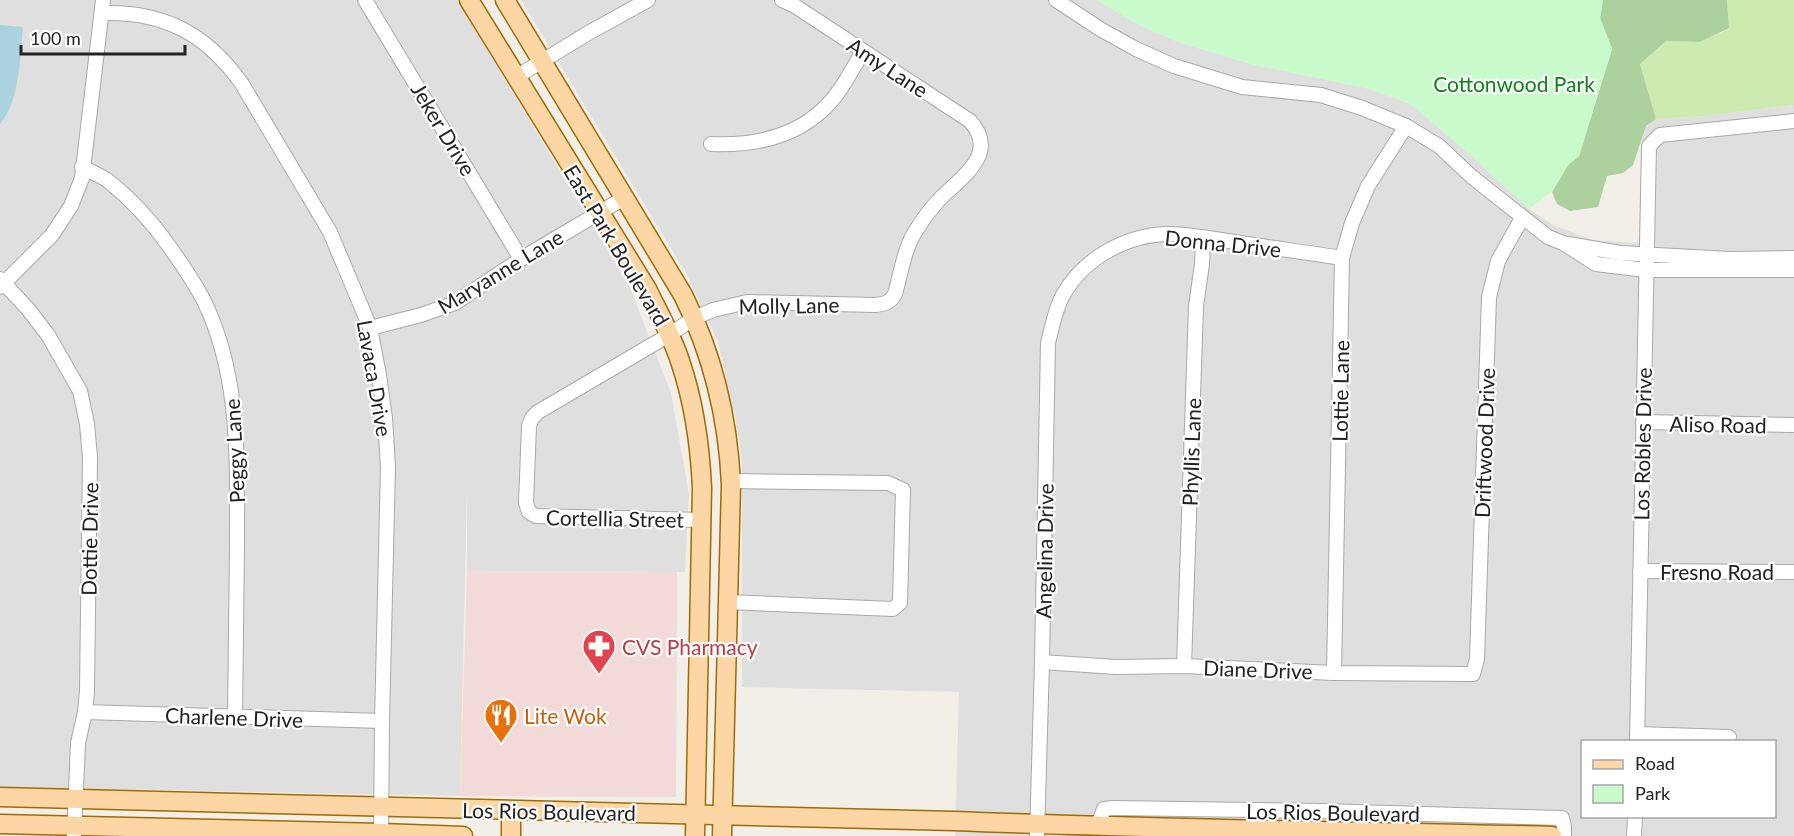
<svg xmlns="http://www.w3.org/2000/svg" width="1794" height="836" viewBox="0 0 1794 836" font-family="Lato,sans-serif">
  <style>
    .residential { fill: #e0dfdf; fill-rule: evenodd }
    .commercial { fill: #f2dad9 }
    .grass { fill: #cdebb0 }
    .forest { fill: #add19e }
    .park { fill: #c8facc }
    .water { fill: #aad3df }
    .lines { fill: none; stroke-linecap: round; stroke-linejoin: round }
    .minor-casing { stroke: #a9a9a9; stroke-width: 16 }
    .major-casing { stroke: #a06b00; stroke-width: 21 }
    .minor { stroke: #fff; stroke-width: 14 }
    .major { stroke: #fcd6a4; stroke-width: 18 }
    .labels { text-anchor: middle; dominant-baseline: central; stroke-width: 4.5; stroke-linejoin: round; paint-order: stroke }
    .street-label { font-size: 21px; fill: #222; stroke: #fff }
    .park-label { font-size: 21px; fill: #0c8416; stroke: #fff }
    .health-label { font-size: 21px; fill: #be3a42; stroke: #fff; text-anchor: start }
    .food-label { font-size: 21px; fill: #c56008; stroke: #fff; text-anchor: start }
  </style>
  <rect width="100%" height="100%" fill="#f2efe9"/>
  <!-- residential -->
  <g class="residential">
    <path d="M0 0H457L630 288 671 393 689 494 685 572 467 571V488L460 796 0 787Z"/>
    <path d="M521 0H1097L1139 25 1181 43 1255 65 1366 88 1411 104 1466 151 1529 209 1553 225 1593 240 1639 243 1642 135 1646 127 1652 121 1656 119 1703 116 1794 105V836H955L959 692 742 687V459L735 416 718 342 687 275ZM1582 742H1774V816H1582Z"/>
  </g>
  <!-- commercial -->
  <path class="commercial" d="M467 571 677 572 676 797 460 796Z"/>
  <!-- grass -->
  <path class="grass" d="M1727 0H1794V105L1703 116 1656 119 1640 64 1666 41 1700 42 1729 29Z"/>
  <!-- forest -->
  <path class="forest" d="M1603 0H1727L1729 28 1700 42 1666 41 1640 64 1656 119 1646 126 1633 165 1623 173 1607 176 1598 207 1570 211 1557 204 1552 192 1568 165 1579 156 1612 49 1600 18Z"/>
  <!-- park -->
  <path class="park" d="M1097 0H1603L1600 18 1612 49 1579 156 1568 165 1552 192 1529 209 1466 151 1411 104 1366 88 1255 65 1181 43 1139 25Z"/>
  <!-- water -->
  <path class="water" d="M0 25 23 27C20 56 20 101 0 124Z"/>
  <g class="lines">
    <!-- minor casing -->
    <g class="minor-casing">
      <g id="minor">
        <path d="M365 0 521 259"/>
        <path d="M1056 0 1100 29 1136 49 1174 66 1242 87 1321 95 1362 108 1406 126 1439 146 1472 177 1548 237 1563 243 1596 264 1645 270H1794"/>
        <path d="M102 13C163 11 206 33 242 84L330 232 364 313 370 328 379 375 385 418 388 467 382 721 381 836"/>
        <path d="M516 77 590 32 648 0"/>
        <path d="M711 144C757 146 802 136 833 99 845 85 853 67 863 52"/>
        <path d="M82 167C90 171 99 175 107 180 130 198 152 222 169 246 181 263 193 280 203 299 241 375 237 462 237 545 236 602 236 660 235 717"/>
        <path d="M1568 244 1620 253 1730 259 1794 258"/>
        <path d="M0 279 28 309 48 335 80 391 87 424 90 457 87 691 85 712 78 743 74 836"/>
        <path d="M0 287 52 235 71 206 82 178 103 0"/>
        <path d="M370 328 421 315 455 303 521 259 624 198"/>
        <path d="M1643 422 1794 425"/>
        <path d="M702 520 536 516 529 512 526 503 529 426 532 418 538 412 669 335 694 318 713 310 747 302 875 305C885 304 891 302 895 294 901 273 904 250 915 232 921 222 929 211 937 202 958 179 1001 155 970 121L795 6 782 0"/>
        <path d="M1640 571 1794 572"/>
        <path d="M727 602 893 609 900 603 903 490 888 483 731 481"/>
        <path d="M1042 662 1116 667 1184 666 1334 673 1473 674 1477 659 1489 297 1498 261 1522 218"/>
        <path d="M1184 666 1196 306 1202 264 1203 238"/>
        <path d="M1334 673 1342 258 1352 223 1368 186 1406 126"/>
        <path d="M85 712 382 721"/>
        <path d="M1637 734 1729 737"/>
        <path d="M1637 742 1649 146 1660 135 1794 121"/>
        <path d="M1097 827 1104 809 1113 808 1322 811 1562 818 1564 827V836"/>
        <path d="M1037 836 1042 662 1048 343C1052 328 1055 309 1063 295 1084 258 1127 234 1170 234 1195 235 1222 240 1247 244 1279 249 1311 253 1342 258"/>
        <path d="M1634 836 1635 816"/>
      </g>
    </g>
    <!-- major casing -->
    <g class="major-casing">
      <g id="major">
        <path d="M469 0 647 289C658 312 672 336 680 361 694 402 700 445 702 488L695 836"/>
        <path d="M505 0 683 295C713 355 728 418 731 484L722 836"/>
        <path d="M0 797 954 821C1153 829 1353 831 1552 836"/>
        <path d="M0 824 381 833 463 836"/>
        <path d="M511 836V811"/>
      </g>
    </g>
    <!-- minor -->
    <use href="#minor" class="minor"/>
    <!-- major -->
    <use href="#major" class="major"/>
  </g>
  <!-- icons -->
  <defs>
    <g id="pharmacy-pin" transform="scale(1.725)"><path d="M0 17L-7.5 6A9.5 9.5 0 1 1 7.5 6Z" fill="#e0444e" stroke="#fff"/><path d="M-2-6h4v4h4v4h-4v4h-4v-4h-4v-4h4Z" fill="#fff"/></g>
    <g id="restaurant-pin" transform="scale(1.725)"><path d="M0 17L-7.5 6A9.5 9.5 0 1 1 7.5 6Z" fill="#e8710a" stroke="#fff"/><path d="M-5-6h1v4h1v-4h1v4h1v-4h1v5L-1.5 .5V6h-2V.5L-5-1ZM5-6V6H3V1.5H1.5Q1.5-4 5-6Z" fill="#fff"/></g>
  </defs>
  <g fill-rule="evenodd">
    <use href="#pharmacy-pin" x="599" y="646"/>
    <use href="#restaurant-pin" x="501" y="715"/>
  </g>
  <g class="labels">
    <!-- street labels -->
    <g class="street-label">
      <text transform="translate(888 67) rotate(33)">Amy Lane</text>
      <text transform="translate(444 129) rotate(59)">Jeker Drive</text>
      <text transform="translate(1223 243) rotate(6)">Donna Drive</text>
      <text transform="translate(617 245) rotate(59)">East Park Boulevard</text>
      <text transform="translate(500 271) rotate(-31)">Maryanne Lane</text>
      <text transform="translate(789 305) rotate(-1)">Molly Lane</text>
      <text transform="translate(375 378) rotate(80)">Lavaca Drive</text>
      <text transform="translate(1340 391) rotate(-89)">Lottie Lane</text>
      <text transform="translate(1718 424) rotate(1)">Aliso Road</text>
      <text transform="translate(1484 443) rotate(-88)">Driftwood Drive</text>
      <text transform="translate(1642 444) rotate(-89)">Los Robles Drive</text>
      <text transform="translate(234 451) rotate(-93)">Peggy Lane</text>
      <text transform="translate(1191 452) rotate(-88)">Phyllis Lane</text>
      <text transform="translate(615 518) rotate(1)">Cortellia Street</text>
      <text transform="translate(89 539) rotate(-89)">Dottie Drive</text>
      <text transform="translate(1044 551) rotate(-89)">Angelina Drive</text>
      <text x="1717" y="571">Fresno Road</text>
      <text transform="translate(1258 669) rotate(2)">Diane Drive</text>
      <text transform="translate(234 717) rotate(2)">Charlene Drive</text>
      <text transform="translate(549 811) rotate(1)">Los Rios Boulevard</text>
      <text transform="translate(1333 812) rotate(1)">Los Rios Boulevard</text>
    </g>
    <!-- park labels -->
    <g class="park-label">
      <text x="1514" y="83">Cottonwood Park</text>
    </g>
    <!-- health labels -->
    <g class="health-label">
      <text x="622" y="646">CVS Pharmacy</text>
    </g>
    <!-- food labels -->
    <g class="food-label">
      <text x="524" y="715">Lite Wok</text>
    </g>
  </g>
  <!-- legend -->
  <rect x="1581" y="740" width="195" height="78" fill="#ffffff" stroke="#a7a7a7" stroke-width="1.5"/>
  <rect x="1593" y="760" width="30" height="9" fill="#fcd6a4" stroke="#a7a7a7" stroke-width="1.5"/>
  <text x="1635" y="770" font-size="18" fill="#222222">Road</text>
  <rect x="1593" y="785" width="30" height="18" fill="#c8facc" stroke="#a7a7a7" stroke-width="1.5"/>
  <text x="1635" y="800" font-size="18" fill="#222222">Park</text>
  <!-- scale -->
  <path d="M21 45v9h164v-9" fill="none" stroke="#222222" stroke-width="3"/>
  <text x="30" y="45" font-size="18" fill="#222222" stroke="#ffffff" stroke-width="4.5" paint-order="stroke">100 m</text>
</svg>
